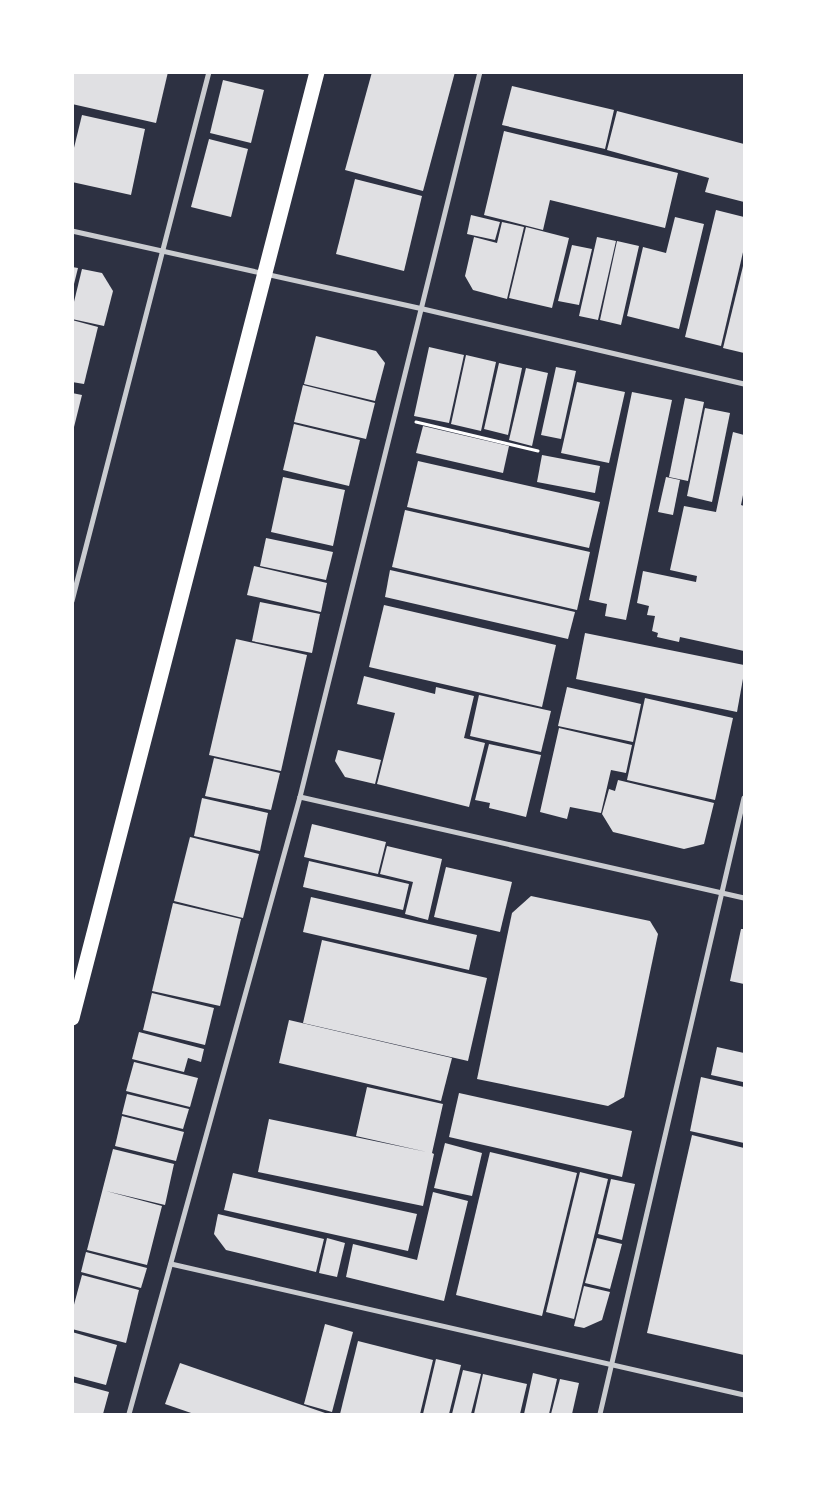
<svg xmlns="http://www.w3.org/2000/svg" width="817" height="1487" viewBox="0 0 817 1487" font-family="Rubik,sans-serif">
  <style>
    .building { fill: #e0e0e3 }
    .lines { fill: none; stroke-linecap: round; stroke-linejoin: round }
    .path { stroke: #fff; stroke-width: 3 }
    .minor { stroke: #caccd0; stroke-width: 5 }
    .motorway { stroke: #fff; stroke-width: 15 }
  </style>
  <rect width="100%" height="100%" fill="#2d3142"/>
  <!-- building -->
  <g class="building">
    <path d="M72 72H168L156 123 72 104Z"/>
    <path d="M372 72H455L423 191 345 170Z"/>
    <path d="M223 80 264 90 251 143 210 133Z"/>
    <path d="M512 86 614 110 605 149 502 125Z"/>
    <path d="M617 111 744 144V202L705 192 709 178 607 150Z"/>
    <path d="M82 115 145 129 131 195 72 182V156Z"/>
    <path d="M504 131 678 173 665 228 550 200 543 230 484 215Z"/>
    <path d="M209 139 248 149 231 217 191 207Z"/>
    <path d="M355 179 422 196 404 271 336 254Z"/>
    <path d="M716 210 744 217V248L721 346 685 337Z"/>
    <path d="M471 215 500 222 495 240 467 234Z"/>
    <path d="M675 217 704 224 679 329 627 316 643 247 666 253Z"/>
    <path d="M502 222 524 227 507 299 473 290 465 276 474 237 497 243Z"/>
    <path d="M526 227 569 238 552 308 509 298Z"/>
    <path d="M597 237 616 241 598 320 579 316Z"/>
    <path d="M617 241 639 246 621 325 600 320Z"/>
    <path d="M572 245 592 249 579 305 558 301Z"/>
    <path d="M744 262V353L723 348Z"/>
    <path d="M72 267 78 268 73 288 72 287Z"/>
    <path d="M82 269 102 273 113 291 104 326 72 319V310Z"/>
    <path d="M72 320 98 327 84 384 72 382Z"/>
    <path d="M316 336 376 351 385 363 375 401 304 384Z"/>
    <path d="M429 347 464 355 449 423 414 416Z"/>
    <path d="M466 355 496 362 481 431 451 424Z"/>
    <path d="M499 363 522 368 508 435 484 429Z"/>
    <path d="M556 367 576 371 561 439 541 435Z"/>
    <path d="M526 368 548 373 532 446 509 440Z"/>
    <path d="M577 382 625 392 609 463 561 453Z"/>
    <path d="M303 385 375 403 366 439 294 422Z"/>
    <path d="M632 392 672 400 626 620 605 616 607 604 589 600Z"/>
    <path d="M72 393 82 395 73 431H72Z"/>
    <path d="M685 398 704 402 688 481 669 477Z"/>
    <path d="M705 408 730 413 712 502 687 496Z"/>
    <path d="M294 424 360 440 349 486 283 470Z"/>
    <path d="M423 426 509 446 503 473 416 453Z"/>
    <path d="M733 432 744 435V490L741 505 744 506V651L680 637 679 642 657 637 658 633 652 631 655 616 647 615 649 606 637 603 643 571 696 582 697 576 670 570 684 506 716 512Z"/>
    <path d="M542 455 600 466 595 493 537 482Z"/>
    <path d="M418 461 600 502 589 548 407 507Z"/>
    <path d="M283 477 345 490 333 546 271 532Z"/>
    <path d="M666 477 680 480 673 515 658 512Z"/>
    <path d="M405 510 590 552 577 610 392 567Z"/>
    <path d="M266 538 333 552 326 580 260 566Z"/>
    <path d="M254 566 327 583 321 612 247 595Z"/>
    <path d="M390 570 575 612 568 639 385 597Z"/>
    <path d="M260 602 320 614 312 653 252 641Z"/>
    <path d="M384 605 556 645 542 707 369 667Z"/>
    <path d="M585 633 744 665V673L737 712 576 679Z"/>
    <path d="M236 639 307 655 281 771 209 755Z"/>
    <path d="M364 676 435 694 436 687 474 696 464 738 485 743 469 807 377 784 395 713 357 704Z"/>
    <path d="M567 687 641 704 633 742 558 726Z"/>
    <path d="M479 695 551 711 541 752 470 736Z"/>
    <path d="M645 698 733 718 715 800 627 780Z"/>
    <path d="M559 728 632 745 626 773 611 770 601 813 570 807 567 819 540 812Z"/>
    <path d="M489 744 541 755 526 817 489 808 490 803 475 800Z"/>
    <path d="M338 750 381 760 375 784 345 777 335 761Z"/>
    <path d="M214 758 280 773 271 810 205 796Z"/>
    <path d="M618 780 714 803 704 844 684 849 613 832 602 814 609 789 615 791Z"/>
    <path d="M202 798 268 813 260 851 194 836Z"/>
    <path d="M312 824 386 842 378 874 304 857Z"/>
    <path d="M190 837 259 854 243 918 174 901Z"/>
    <path d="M387 846 442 859 428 920 405 914 413 882 380 874Z"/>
    <path d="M309 861 409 884 403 910 303 887Z"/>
    <path d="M446 867 512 882 500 932 434 917Z"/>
    <path d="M531 896 650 921 658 934 624 1097 608 1106 477 1079 512 913Z"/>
    <path d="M311 897 477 935 469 970 303 932Z"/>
    <path d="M173 903 241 919 220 1006 152 991Z"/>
    <path d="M741 929H744V984L730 981Z"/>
    <path d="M322 940 487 978 468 1061 303 1023Z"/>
    <path d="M152 993 214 1008 205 1045 143 1030Z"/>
    <path d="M289 1020 452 1058 441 1101 279 1063Z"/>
    <path d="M139 1032 204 1049 201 1062 188 1058 184 1072 132 1059Z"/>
    <path d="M717 1047 744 1053 743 1082 711 1075Z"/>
    <path d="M134 1062 198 1078 190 1107 126 1091Z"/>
    <path d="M701 1077 744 1087V1143L690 1131Z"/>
    <path d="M367 1087 443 1104 432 1153 434 1154 423 1206 258 1172 269 1119 427 1152 356 1136Z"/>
    <path d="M459 1093 632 1131 622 1177 449 1137Z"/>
    <path d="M127 1094 189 1109 183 1129 122 1114Z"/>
    <path d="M122 1116 184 1132 176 1161 115 1146Z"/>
    <path d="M692 1135 744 1148V1355L647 1333Z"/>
    <path d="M445 1143 482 1153 472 1196 434 1188Z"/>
    <path d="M113 1149 174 1164 165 1205 106 1191 162 1206 147 1265 87 1250Z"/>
    <path d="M490 1152 577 1173 542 1316 456 1295Z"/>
    <path d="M580 1172 608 1179 574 1319 546 1312Z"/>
    <path d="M233 1173 417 1214 408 1251 224 1210Z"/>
    <path d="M611 1179 635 1184 622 1240 598 1234Z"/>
    <path d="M433 1192 468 1201 444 1301 346 1277 353 1244 417 1260Z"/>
    <path d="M218 1214 324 1239 316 1272 226 1250 214 1234Z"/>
    <path d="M327 1238 345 1243 337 1277 319 1273Z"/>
    <path d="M597 1238 622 1244 610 1289 585 1283Z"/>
    <path d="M86 1252 147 1268 141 1288 81 1272Z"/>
    <path d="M82 1275 139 1290 126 1343 72 1329V1312Z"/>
    <path d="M584 1286 610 1292 602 1320 584 1328 574 1326Z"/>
    <path d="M325 1324 353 1332 332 1412 304 1404Z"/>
    <path d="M72 1332 117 1345 106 1385 72 1376Z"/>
    <path d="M358 1341 433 1360 420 1414H340Z"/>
    <path d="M436 1359 461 1365 449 1414H423Z"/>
    <path d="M180 1363 328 1414H194L165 1404Z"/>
    <path d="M463 1370 481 1374 471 1414H452Z"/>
    <path d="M533 1373 557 1379 549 1414H524Z"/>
    <path d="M483 1374 527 1384 520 1414H474Z"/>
    <path d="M560 1379 579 1383 572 1414H551Z"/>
    <path d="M72 1382 109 1392 103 1414H72Z"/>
  </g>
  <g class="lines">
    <!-- path -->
    <path class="path" d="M416 422 538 451"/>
    <!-- minor -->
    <g class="minor">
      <path d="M72 231 423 309 744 384"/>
      <path d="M72 601 209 72"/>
      <path d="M300 797 744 898"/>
      <path d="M171 1264 744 1395"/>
      <path d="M129 1414 300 797 480 72"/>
      <path d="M600 1414 744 798"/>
    </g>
    <!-- motorway -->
    <path class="motorway" d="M72 1018 317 72"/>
  </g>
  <!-- border -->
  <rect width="817" height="1487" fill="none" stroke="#ffffff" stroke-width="148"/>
</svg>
